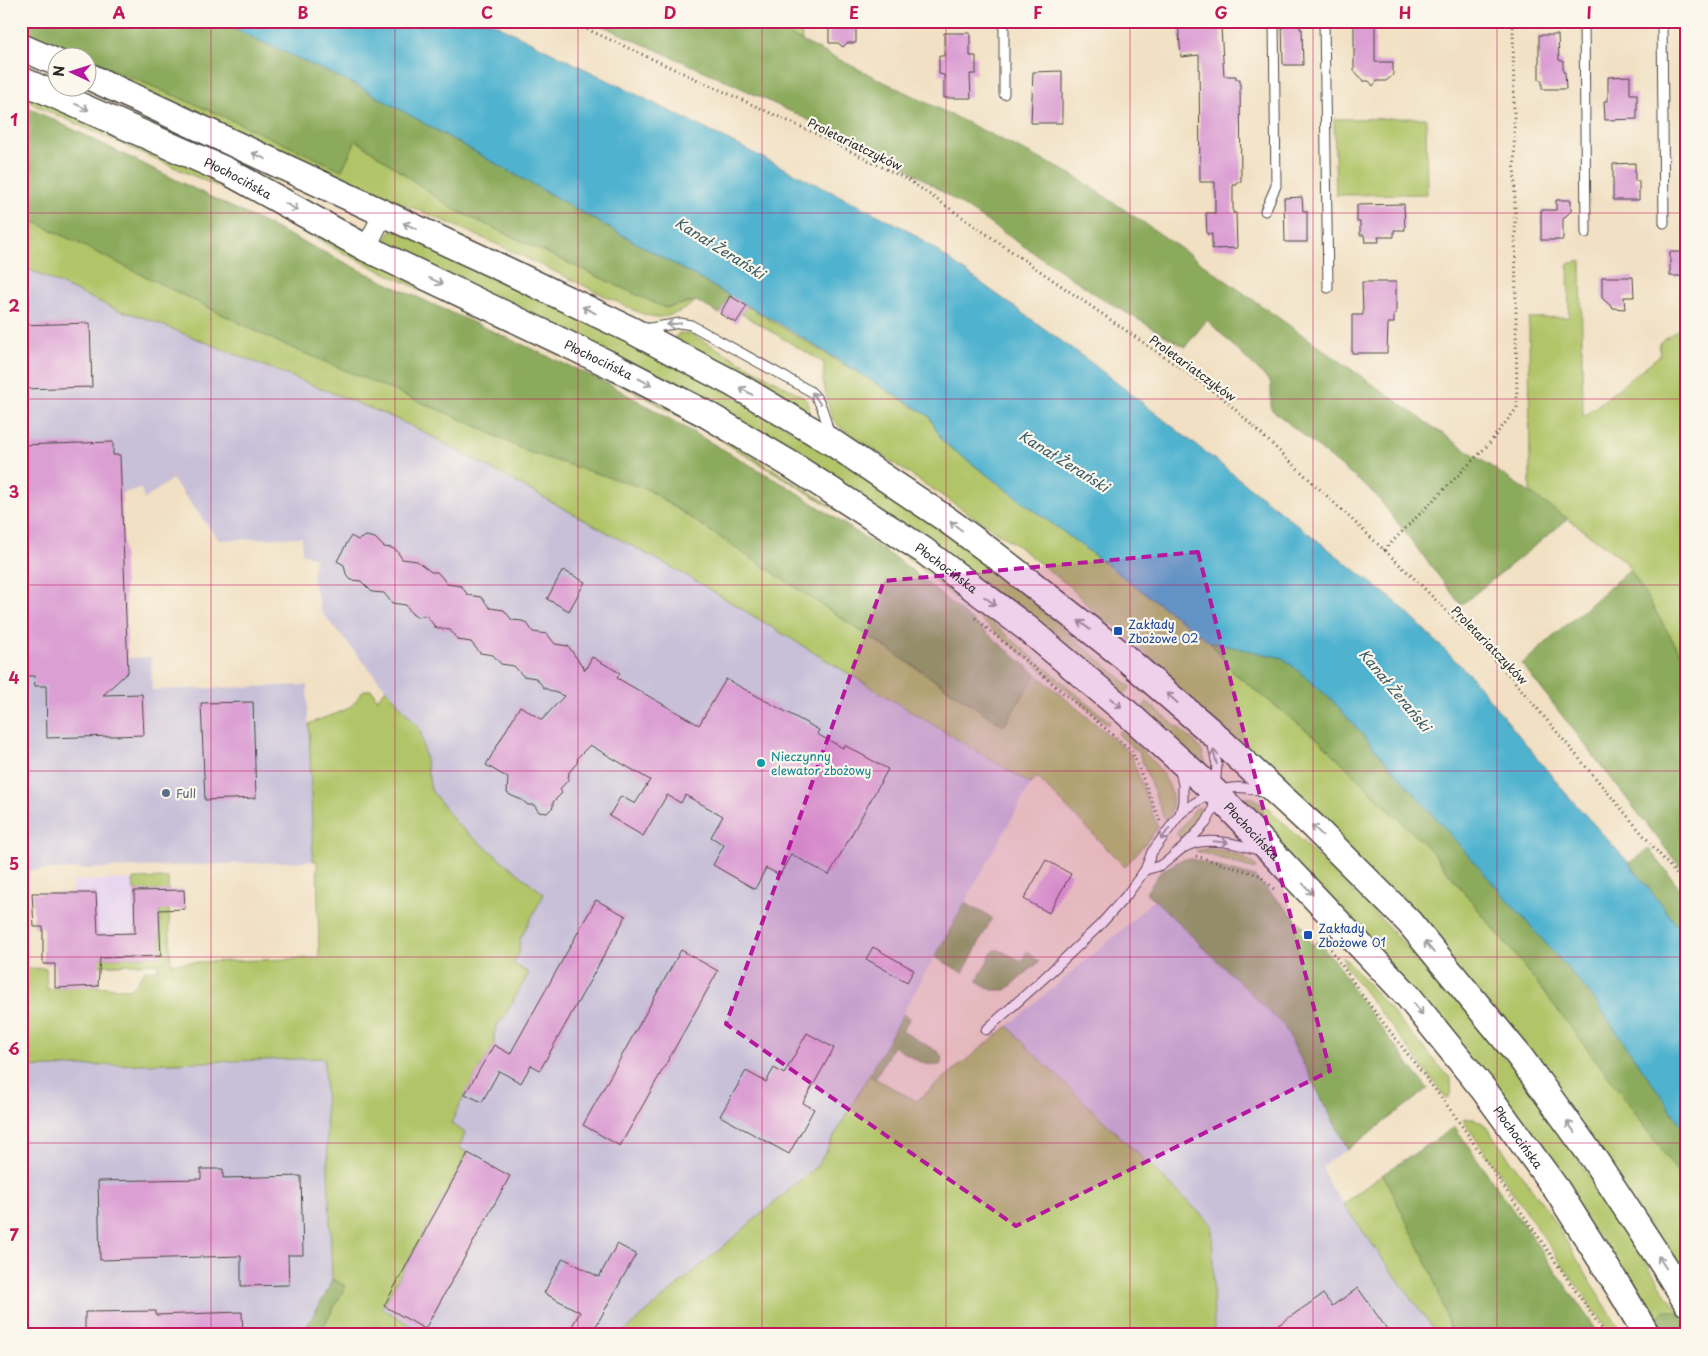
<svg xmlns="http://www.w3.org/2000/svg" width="1708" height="1356" viewBox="0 0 1708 1356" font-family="'Playpen Sans',sans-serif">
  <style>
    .built { fill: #e6d3f0 }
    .industrial { fill: #c8c0d8 }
    .green { fill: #b1c467; stroke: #6e7849 }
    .forest { fill: #8caa5c; stroke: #5c6a44 }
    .water { fill: #50b2cf; stroke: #3e6e7d }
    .building { fill: #db9fd3 }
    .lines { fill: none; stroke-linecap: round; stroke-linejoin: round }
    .lane-casing { stroke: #494642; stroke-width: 11 }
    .street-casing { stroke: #494642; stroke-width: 21 }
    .secondary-casing { stroke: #494642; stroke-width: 29 }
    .path { stroke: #494642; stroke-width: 3; stroke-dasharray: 1 4; stroke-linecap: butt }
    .lane { stroke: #fff; stroke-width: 9 }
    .street { stroke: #fff; stroke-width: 19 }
    .secondary { stroke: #fff; stroke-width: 26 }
    .oneway { stroke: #a0a0a0 }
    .marked { fill: #b5179e; fill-opacity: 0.2; stroke: #b5179e; stroke-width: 4; stroke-dasharray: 10 6; stroke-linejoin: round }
    .grid { fill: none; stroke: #c2185b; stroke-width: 1; stroke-opacity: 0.55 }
    .transit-dot { fill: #1a4fb4; stroke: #fbf7ec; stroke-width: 2 }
    .culture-dot { fill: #0f9aa8; stroke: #fbf7ec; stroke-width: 2 }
    .service-dot { fill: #5c6f8a; stroke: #fbf7ec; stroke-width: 2 }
    .labels { text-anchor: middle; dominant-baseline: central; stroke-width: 4.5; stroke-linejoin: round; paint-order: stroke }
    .street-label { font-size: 12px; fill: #2b2b2b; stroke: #fbf7ec }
    .transit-label { font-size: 12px; fill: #164399; stroke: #fbf7ec; text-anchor: start }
    .culture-label { font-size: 12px; fill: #0d838f; stroke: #fbf7ec; text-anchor: start }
    .service-label { font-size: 12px; fill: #4e5e75; stroke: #fbf7ec; text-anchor: start }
    .water-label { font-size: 14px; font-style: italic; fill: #385a64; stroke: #fbf7ec }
    .neatline { fill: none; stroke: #c2185b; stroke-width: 2 }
    .grid-label { font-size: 16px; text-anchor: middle; font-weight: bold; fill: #c2185b }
  </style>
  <rect width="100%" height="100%" fill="#fbf7ec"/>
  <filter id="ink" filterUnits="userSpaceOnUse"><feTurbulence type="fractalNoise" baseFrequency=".02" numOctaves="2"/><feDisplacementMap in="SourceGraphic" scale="10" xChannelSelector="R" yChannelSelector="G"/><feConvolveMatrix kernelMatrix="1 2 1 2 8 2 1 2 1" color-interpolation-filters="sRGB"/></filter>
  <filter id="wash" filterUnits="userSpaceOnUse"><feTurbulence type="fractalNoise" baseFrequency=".0096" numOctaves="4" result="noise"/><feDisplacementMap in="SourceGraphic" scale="20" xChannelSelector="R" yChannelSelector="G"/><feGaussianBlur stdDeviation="1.12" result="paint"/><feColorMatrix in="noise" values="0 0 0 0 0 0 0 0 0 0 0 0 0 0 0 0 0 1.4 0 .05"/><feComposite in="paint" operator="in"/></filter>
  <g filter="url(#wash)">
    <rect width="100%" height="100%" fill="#f1e0c3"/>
    <!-- built -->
    <path class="built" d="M168 878 171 963 75 967 72 881Z"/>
    <!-- industrial -->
    <g class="industrial">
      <path d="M21 266 115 309 142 317 387 415 418 429 689 577 1031 784 818 1165 620 1335H426L382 1308 468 1153 459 1148 451 1124 465 1094 494 1046V1033L497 1025 503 1019 529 973 512 965 519 953 520 939 544 894 459 826 431 790 420 729 322 613 312 579 315 558 302 553V537L219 540 172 479 144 500 141 488 121 494 127 658 151 657 152 690 307 685 313 861 21 871Z"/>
      <path d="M1154 899 1283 1025 1348 1149 1322 1166 1329 1184 1438 1335H1214L1212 1225 1030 1050 1008 1026 1124 928Z"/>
      <path d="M324 1057 332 1279 328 1290 302 1335H21V1068Z"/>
    </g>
    <!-- green -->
    <g class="green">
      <path d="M761 21H801L802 42Z"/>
      <path d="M88 59 220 115 342 170 356 140 455 210 665 308 696 301C687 309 667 319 654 317 649 316 643 314 638 312 537 263 435 212 328 176L88 63Z"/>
      <path d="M21 91 223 182 701 424 915 558 1110 722 1108 725 970 611 913 562 856 522 714 436 656 403 601 375 339 251 284 220 232 193 21 99Z"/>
      <path d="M1426 118 1427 194 1336 195 1334 119Z"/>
      <path d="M21 215 278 342 468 422 528 452 647 489 1004 726 1036 674 1130 753 1158 828 1125 867 1037 777 1031 784 689 577 418 429 387 415 142 317 115 309 21 266Z"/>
      <path d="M391 231H397L692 372 817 445 988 562 1063 629 1131 687 1122 697 936 547 388 248 386 238Z"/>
      <path d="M1581 261 1583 417 1660 355 1659 343 1687 323V664L1625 561 1568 519 1530 494 1529 318 1569 317 1568 264Z"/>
      <path d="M747 306 929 416 943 442 1210 642 1234 673 1320 741 1431 851 1528 971 1630 1105 1687 1186V1284L1545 1074 1166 679 1169 675 1111 622 1107 625 1069 586 1016 545 841 428 833 420 829 409 823 381 824 363 742 314Z"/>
      <path d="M679 333 691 334 802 396C808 401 811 406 809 414L677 342 675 337Z"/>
      <path d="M386 689 420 729 431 790 459 826 544 894 520 939 519 953 513 964 529 973 503 1019 497 1025 494 1033V1045L465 1094 451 1123 465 1133 459 1148 468 1153 382 1308 426 1335H319L345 1286 332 1279 324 1058 21 1068V969L46 968 47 989 84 985 129 989 137 982 145 970H158V963L75 967V959L161 956 159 891H134L133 879 168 878 171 963 319 958 317 861H313L309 724C322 717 339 715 351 706 356 702 359 695 364 690H372L377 699Z"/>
      <path d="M1147 702 1195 742 1201 750 1208 768 1204 771 1138 712Z"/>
      <path d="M1121 730C1144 753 1189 786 1166 823L1139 753 1118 734Z"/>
      <path d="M1240 797 1253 798 1264 804 1374 912 1471 1014 1543 1106 1683 1319 1679 1315 1652 1323 1609 1250 1235 799Z"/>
      <path d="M1199 807 1205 811 1204 816 1183 839 1176 834 1194 810Z"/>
      <path d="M1205 849C1230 850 1238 853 1257 867L1254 869 1196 851Z"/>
      <path d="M1343 956 1450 1078C1452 1086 1453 1093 1447 1099L1345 966Z"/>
      <path d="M1008 1026 1030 1050 1212 1225 1214 1335H620L818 1165 869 1075 916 1101Z"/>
      <path d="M1468 1119H1475L1484 1124 1546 1208 1623 1335H1611L1463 1120Z"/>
      <path d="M1383 1174 1433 1275 1452 1335H1438L1343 1204Z"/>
    </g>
    <!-- forest -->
    <g class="forest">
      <path d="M21 21H217L360 87 730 296 720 314 696 301 665 308 455 210 356 140 342 170 220 115 88 59V58L84 57 21 31Z"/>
      <path d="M591 21H761L1073 175 1156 231 1430 425 1568 519 1461 605 1376 495 1271 409V383L1207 320 1185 347 1103 299 899 163 722 79Z"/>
      <path d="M21 104 397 288 607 383 792 489 904 564 1036 674 1004 726 647 489 528 452 468 422 278 342 21 215Z"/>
      <path d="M1630 569 1687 664V876L1522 664Z"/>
      <path d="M1210 642 1283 658 1332 700 1419 798 1591 995 1687 1133V1186L1630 1105 1528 971 1431 851 1320 741 1234 673Z"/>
      <path d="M1649 849 1687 897V938L1629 863Z"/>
      <path d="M1183 859H1192L1255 877 1304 927 1300 931 1313 945 1317 941 1338 965 1356 995 1428 1089 1348 1149 1283 1025 1154 899 1146 893 1161 871Z"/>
      <path d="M965 903 992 918 963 973 935 957Z"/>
      <path d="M995 950H999L1022 961 1027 951 1039 962 1006 990H992L977 981 991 954Z"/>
      <path d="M903 1014 910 1018 902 1031 938 1052 943 1059 940 1065C923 1068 907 1054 893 1046L875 1079 869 1075Z"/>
      <path d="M1455 1127 1600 1335H1452L1433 1275 1383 1174Z"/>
      <path d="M332 1279 346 1286 319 1335H302L328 1290Z"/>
      <path d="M1664 1310C1679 1310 1687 1321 1687 1335H1658L1652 1323Z"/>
    </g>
    <!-- water -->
    <path class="water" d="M217 21H489L908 230 1089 361 1397 603 1469 674 1568 796 1629 863 1687 938V1133L1591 995 1332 700 1283 658 1210 642 943 442 929 416 780 324 360 87Z"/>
    <g id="blocks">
      <!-- building -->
      <g class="building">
        <path d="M829 21H856V43H847L843 47 838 43H829Z"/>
        <path d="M1178 21H1203L1204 26 1212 25V29L1221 28 1224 76H1236V79H1240L1241 182H1236L1237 185H1233V213H1236L1237 248 1212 249V234H1207L1206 213H1215V182H1200L1199 55 1181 57Z"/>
        <path d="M1282 21H1300V29H1302L1303 65H1283Z"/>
        <path d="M1354 21H1375V62H1393V75L1386 81H1377L1373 86 1369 81H1363L1354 70Z"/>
        <path d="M944 33H970V56H976V74H970L971 98H944V75L939 74V56H944Z"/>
        <path d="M1539 35H1558L1559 60 1563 61V72H1565L1566 89H1542V80H1539Z"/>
        <path d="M1062 71V123H1031L1033 72Z"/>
        <path d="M1630 76V94H1637V119L1605 120 1604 101H1608V77Z"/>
        <path d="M1635 163V181H1639V200H1613V164Z"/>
        <path d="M1302 197 1303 211H1307V242H1285L1284 198Z"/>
        <path d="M1556 200H1571V211L1563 219V240H1541V210H1556Z"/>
        <path d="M1404 204 1405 230H1394V237H1378L1379 242H1365L1364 235H1360V222H1357V205Z"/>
        <rect x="1670" y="252" width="17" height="24"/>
        <path d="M1602 277H1633L1634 297H1624L1625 309 1613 308 1602 298Z"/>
        <path d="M1362 282H1396V314H1394V323H1388L1387 353H1352V315H1363Z"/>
        <path d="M730 296 747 306 736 323 720 314Z"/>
        <path d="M90 323 92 387 21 389V325Z"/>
        <path d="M113 442V455H120L128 672 103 695 142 694 144 735 47 738 46 686H35L34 676H21V445Z"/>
        <path d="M351 536 358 540 366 536 375 538 384 547 392 548 397 551 402 559 417 561 431 572H437L440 575 447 584 461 586 468 595 481 597 490 608 504 610 512 620 522 621 527 623 533 632 547 634 555 644 568 646 585 670 592 657 620 673 617 678 699 725 726 679 819 730 817 734 843 748 844 745 888 769 829 875 791 854 780 875 766 868 755 889 713 865 724 845 711 837 723 816 685 795 681 803 667 795 643 836 609 816 621 796 635 804 650 780 590 745 578 757 577 763 569 772 568 780 560 789 562 793 553 802V807L547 813 539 812 534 805H528L522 800 512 796 507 793 508 778 486 765 520 706 542 720 564 696 544 688 536 678 523 676 514 666 501 664 493 655 480 653 471 642 458 640 450 630 436 628 426 615 417 617 412 614 406 605 392 603 384 593 372 592 361 581 351 580 346 574 344 565 337 561Z"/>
        <path d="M563 570 585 582 569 611 547 599Z"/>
        <path d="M253 702 256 798 205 800 201 703Z"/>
        <path d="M1046 860 1071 874 1049 913 1024 899Z"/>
        <path d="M184 890 185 909 159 910 161 956 100 958 98 986 55 988V964H43V927H34L32 893H96L98 934 135 933 134 891Z"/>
        <path d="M596 900 626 916 540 1070 531 1065 521 1083 499 1071 482 1102 465 1094 494 1045 510 1054Z"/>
        <path d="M873 947 914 970 907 982 866 959Z"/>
        <path d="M681 950 718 971 620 1146 583 1125Z"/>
        <path d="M807 1033 834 1048 803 1103 814 1109 789 1154 720 1116 746 1071 766 1082 774 1068 784 1074Z"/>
        <path d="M468 1153 510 1176 425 1329 384 1306Z"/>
        <path d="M201 1169H223V1178L301 1176 303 1255H288L289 1285 241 1286V1256L100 1260 98 1181 201 1179Z"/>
        <path d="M617 1244 636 1254 591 1335H567L580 1312 544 1293 563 1258 599 1277Z"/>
        <path d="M1358 1288 1391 1335H1264L1323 1294 1332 1306Z"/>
        <path d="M156 1311V1315L242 1312 243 1335H85V1312Z"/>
      </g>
    </g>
  </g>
  <g filter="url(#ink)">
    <use href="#blocks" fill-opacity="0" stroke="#494642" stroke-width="1"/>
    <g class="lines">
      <!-- lane casing -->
      <g class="lane-casing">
        <g id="lane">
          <path d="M1004 21V94"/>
          <path d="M1324 21 1328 288"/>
          <path d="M1584 21 1586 233"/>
          <path d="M1662 21 1664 223"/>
          <path d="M1265 211 1276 186 1274 21"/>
          <path d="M644 329 680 323 691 325 810 391C823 401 825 420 830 436"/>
          <path d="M1180 814C1198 799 1221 784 1246 788 1252 789 1259 791 1265 793"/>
          <path d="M1185 845 1206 823 1213 810 1217 765 1212 741"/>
          <path d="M1145 870C1151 868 1158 867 1163 864 1171 859 1177 851 1185 847 1206 835 1239 844 1261 851"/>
          <path d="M986 1030 1042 980 1100 925 1126 896 1145 870 1152 852 1180 814 1183 802V785L1180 770"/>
        </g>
      </g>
      <!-- street casing -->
      <g class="street-casing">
        <path id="street" d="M366 248 383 214"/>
      </g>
      <!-- secondary casing -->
      <g class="secondary-casing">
        <g id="secondary">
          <path d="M21 47 58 63"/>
          <path d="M88 76 508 271 633 331 734 384 833 443 946 519 995 555 1122 655 1209 730 1314 827 1409 922 1520 1057 1594 1159 1665 1267 1687 1303"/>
          <path id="s1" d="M21 80 227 171 366 248 617 368 706 414 790 464 923 550 1028 629 1126 712 1215 792 1408 996 1484 1090 1557 1190 1621 1291 1647 1335"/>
        </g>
      </g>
      <!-- path -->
      <g class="path">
        <path d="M569 21 810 131 910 181 1222 397 1418 582 1509 675 1687 887"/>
        <path d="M1384 550 1487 446 1517 408 1513 21"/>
        <path d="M975 618 1132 751 1160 821"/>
        <path d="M1196 856 1259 875 1275 890"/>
        <path d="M1328 945 1362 995 1453 1113 1606 1335"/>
      </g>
      <!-- lane -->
      <use href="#lane" class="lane"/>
      <!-- street -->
      <use href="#street" class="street"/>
      <!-- secondary -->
      <use href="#secondary" class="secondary"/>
    </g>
    <!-- one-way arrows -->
    <defs><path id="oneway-shaft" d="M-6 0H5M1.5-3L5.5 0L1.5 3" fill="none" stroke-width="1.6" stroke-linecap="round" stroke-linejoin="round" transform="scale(1.25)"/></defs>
    <g class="oneway">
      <use href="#oneway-shaft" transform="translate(82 107) rotate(24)"/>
      <use href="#oneway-shaft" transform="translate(259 156) rotate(-155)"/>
      <use href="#oneway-shaft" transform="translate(292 207) rotate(29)"/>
      <use href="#oneway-shaft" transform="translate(410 226) rotate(-156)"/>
      <use href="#oneway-shaft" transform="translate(436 281) rotate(25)"/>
      <use href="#oneway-shaft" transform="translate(589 310) rotate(-154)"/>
      <use href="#oneway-shaft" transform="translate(674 324) rotate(174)"/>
      <use href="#oneway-shaft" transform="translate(645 382) rotate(28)"/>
      <use href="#oneway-shaft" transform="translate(746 391) rotate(-149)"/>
      <use href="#oneway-shaft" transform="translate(816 398) rotate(-126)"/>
      <use href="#oneway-shaft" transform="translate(956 526) rotate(-143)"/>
      <use href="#oneway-shaft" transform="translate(990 601) rotate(37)"/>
      <use href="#oneway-shaft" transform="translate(1084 625) rotate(-142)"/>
      <use href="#oneway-shaft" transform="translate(1172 698) rotate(-139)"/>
      <use href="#oneway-shaft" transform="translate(1116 703) rotate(40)"/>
      <use href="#oneway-shaft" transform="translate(1215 757) rotate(-103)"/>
      <use href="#oneway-shaft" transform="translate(1317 830) rotate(-136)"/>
      <use href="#oneway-shaft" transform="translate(1165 834) rotate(126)"/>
      <use href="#oneway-shaft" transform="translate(1221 842) rotate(6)"/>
      <use href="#oneway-shaft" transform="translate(1308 889) rotate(47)"/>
      <use href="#oneway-shaft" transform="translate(1429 947) rotate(-130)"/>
      <use href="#oneway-shaft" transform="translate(1418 1009) rotate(51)"/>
      <use href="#oneway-shaft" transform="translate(1571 1127) rotate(-126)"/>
      <use href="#oneway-shaft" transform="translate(1662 1262) rotate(-123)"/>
    </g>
  </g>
  <!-- marked area -->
  <path class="marked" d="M1198 552 1330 1071 1016 1226 726 1024 884 581Z"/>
  <!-- grid -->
  <path class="grid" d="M211 21V1335M395 21V1335M578 21V1335M762 21V1335M946 21V1335M1130 21V1335M1313 21V1335M1497 21V1335M21 213H1687M21 399H1687M21 585H1687M21 771H1687M21 957H1687M21 1143H1687"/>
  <!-- markers -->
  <g class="transit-dot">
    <rect x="1113" y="626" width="10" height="10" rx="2.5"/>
    <rect x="1303" y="930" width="10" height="10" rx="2.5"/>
  </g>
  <circle class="culture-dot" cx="761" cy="763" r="5"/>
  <circle class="service-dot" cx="166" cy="793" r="5"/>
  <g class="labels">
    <!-- street labels -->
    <g class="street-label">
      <text transform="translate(855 144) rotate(26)">Proletariatczyków</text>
      <text stroke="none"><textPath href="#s1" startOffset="238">Płochocińska</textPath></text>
      <text stroke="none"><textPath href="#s1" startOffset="642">Płochocińska</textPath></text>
      <text transform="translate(1193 368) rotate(36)">Proletariatczyków</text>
      <text stroke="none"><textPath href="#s1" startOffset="1048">Płochocińska</textPath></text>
      <text transform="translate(1490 645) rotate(46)">Proletariatczyków</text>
      <text stroke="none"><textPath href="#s1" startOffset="1452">Płochocińska</textPath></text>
      <text stroke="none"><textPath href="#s1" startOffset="1858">Płochocińska</textPath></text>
    </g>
    <!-- transit labels -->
    <g class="transit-label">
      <text x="1128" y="624">Zakłady<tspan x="1128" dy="14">Zbożowe 02</tspan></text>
      <text x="1318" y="928">Zakłady<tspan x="1318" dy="14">Zbożowe 01</tspan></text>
    </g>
    <!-- culture labels -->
    <g class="culture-label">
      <text x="771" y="756">Nieczynny<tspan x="771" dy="14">elewator zbożowy</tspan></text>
    </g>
    <!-- service labels -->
    <g class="service-label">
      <text x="176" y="793">Full</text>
    </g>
    <!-- water labels -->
    <g class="water-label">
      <text transform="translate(720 248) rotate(32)">Kanał Żerański</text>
      <text transform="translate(1064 461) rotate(32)">Kanał Żerański</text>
      <text transform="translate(1395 690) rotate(50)">Kanał Żerański</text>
    </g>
  </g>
  <!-- margin -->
  <rect width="1708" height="1356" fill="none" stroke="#fbf7ec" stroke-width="55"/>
  <!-- north arrow -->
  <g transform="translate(72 72) rotate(274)"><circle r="24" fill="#fbf7ec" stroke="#a8a59f"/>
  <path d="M0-4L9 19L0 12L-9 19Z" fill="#b5179e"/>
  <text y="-8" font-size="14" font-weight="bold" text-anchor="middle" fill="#2b2b2b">N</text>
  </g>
  <rect x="28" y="28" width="1652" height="1300" class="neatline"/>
  <g class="grid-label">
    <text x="119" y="19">A</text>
    <text x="303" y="19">B</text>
    <text x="487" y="19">C</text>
    <text x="670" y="19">D</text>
    <text x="854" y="19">E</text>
    <text x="1038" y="19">F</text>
    <text x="1221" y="19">G</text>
    <text x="1405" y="19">H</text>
    <text x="1589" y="19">I</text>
    <text x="14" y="126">1</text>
    <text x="14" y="312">2</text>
    <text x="14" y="498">3</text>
    <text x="14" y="684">4</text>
    <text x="14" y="870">5</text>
    <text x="14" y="1055">6</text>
    <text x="14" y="1241">7</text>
  </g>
</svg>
